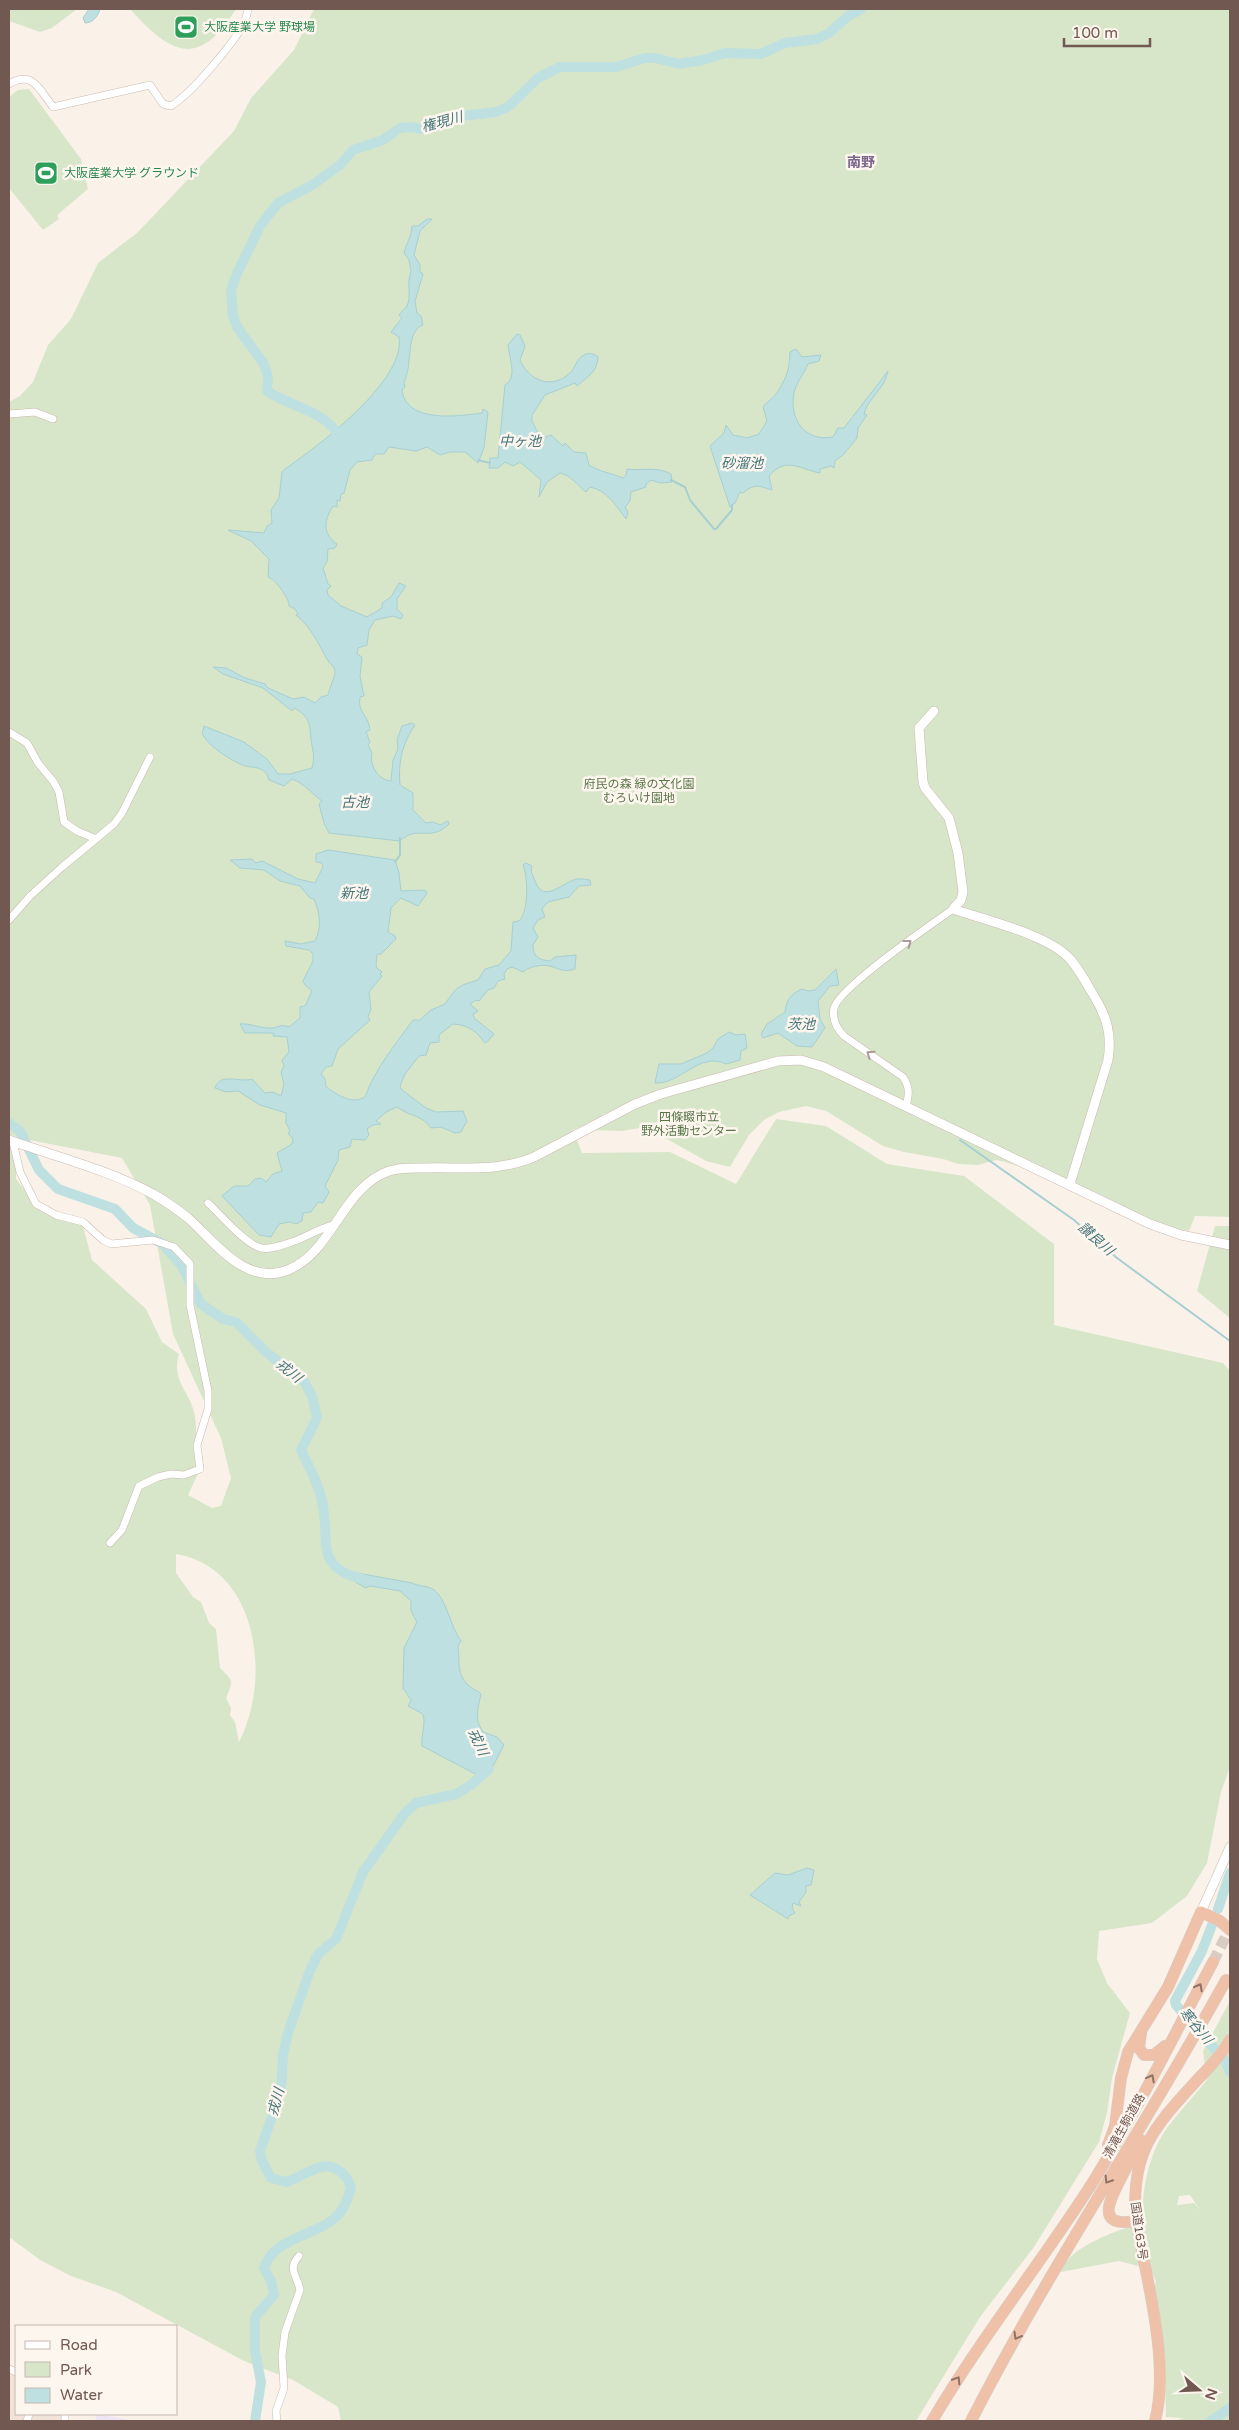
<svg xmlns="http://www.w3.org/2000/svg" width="1239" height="2430" viewBox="0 0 1239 2430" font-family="'Varela Round','Noto Sans JP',sans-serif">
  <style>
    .residential { fill: #f1e3d8 }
    .education { fill: #eee5f6 }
    .green { fill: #d7e6c9; fill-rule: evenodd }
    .water { fill: #bfe0e1; stroke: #a7cfd2 }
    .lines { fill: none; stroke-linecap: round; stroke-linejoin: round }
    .stream { stroke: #a7cfd2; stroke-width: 2 }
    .river { stroke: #bfe0e1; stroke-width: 10 }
    .trunk-tunnel { stroke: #d8ccc3; stroke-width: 11; stroke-dasharray: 11 5.5; stroke-linecap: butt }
    .minor-casing { stroke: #cbb9b0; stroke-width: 8 }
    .tertiary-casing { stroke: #cbb9b0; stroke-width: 10 }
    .trunk-casing { stroke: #d7d0ce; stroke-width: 12 }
    .minor { stroke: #fff; stroke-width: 7 }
    .tertiary { stroke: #fff; stroke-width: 9 }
    .trunk { stroke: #eec1a8; stroke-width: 11 }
    .oneway { stroke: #aa9b96 }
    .oneway2 { stroke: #907266 }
    .labels { text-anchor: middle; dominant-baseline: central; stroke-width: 5; stroke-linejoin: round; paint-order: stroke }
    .leisure-label { font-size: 12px; fill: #27864d; stroke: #fdf6ef; text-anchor: start }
    .park-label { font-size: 12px; fill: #5a7649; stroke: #fdf6ef }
    .street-label { font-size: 12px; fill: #715850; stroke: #fdf6ef }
    .water-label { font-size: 14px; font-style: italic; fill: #48777b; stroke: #fdf6ef }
    .neighbourhood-label { font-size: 14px; font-weight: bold; fill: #7c678d; stroke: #fdf6ef }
  </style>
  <rect width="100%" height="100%" fill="#faf2e9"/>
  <!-- residential -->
  <g class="residential">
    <path d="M9 2370 16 2374V2414H25L24 2421H9Z"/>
    <path d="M31 2414H63L61 2421H30Z"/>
  </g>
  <!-- education -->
  <path class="education" d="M97 2414 134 2421H95Z"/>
  <!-- green -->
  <g class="green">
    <path d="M9 9H77L52 28 40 32 9 21Z"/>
    <path d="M130 9H236C199 68 172 56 130 9Z"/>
    <path d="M314 9H1230V1217L1195 1216 1189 1231C1154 1227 1128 1207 1097 1193 1068 1180 1036 1172 1005 1162L996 1160 978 1165 958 1164 943 1159 904 1152 883 1146 826 1111 806 1106 779 1112 764 1120 749 1135 730 1167 706 1161 660 1135 640 1128 621 1131 592 1130 612 1121 605 1113 597 1120 573 1130 582 1153 670 1152 736 1184 776 1119 826 1126 887 1164 964 1176 1054 1244V1325L1223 1363 1230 1371V1767L1221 1792 1207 1863 1187 1896 1152 1923 1099 1931 1097 1959 1107 1983 1130 2013 1112 2078 1107 2113 1099 2142 1034 2247 980 2317 916 2421H341L338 2407 293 2380 244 2361 116 2292 71 2276 40 2260 9 2237V1146L12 1148 16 1160V1179L38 1207 83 1226 92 1260 146 1309 162 1342 179 1354C171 1382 191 1392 195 1416 197 1432 196 1449 197 1464L200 1469 188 1495 212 1508 221 1506 231 1478 221 1438 173 1334 150 1205 122 1158 19 1138 9 1134V402L20 396 33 382 48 345 71 319 98 263 138 232 234 131 251 98 294 50ZM176 1554C258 1568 272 1678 239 1742L235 1722 230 1715 231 1708 226 1698C233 1681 234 1681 220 1668L216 1629 209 1623 201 1602 193 1597 176 1573Z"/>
    <path d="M29 89 81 159 88 189 57 215 59 219 43 230 9 188V97L18 90Z"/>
    <path d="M1215 1226H1230V1318L1197 1291Z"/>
    <path d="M1230 2001V2421H1174L1184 2418 1166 2417 1164 2352 1154 2290 1156 2281 1150 2269 1119 2261 1061 2272C1070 2244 1118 2232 1143 2221 1141 2191 1149 2153 1167 2128 1179 2112 1194 2096 1207 2080L1203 2051ZM1190 2195 1200 2210 1194 2203 1177 2205 1179 2196Z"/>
  </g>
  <!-- water -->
  <g class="water">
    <path d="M89 9H100C98 16 93 23 85 23L83 18Z"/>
    <path d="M427 219H432L420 231 414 255 420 265V272L423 274 415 301 417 313 421 316 423 325C405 331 413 366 404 382L405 387 402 390C406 424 459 416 482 413L483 409 488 412 484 448 478 463 465 452H450L440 455 427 447 416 451 389 447 384 454H375L372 460 357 462 350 470 344 493 341 494 340 501 337 500V507L333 506C324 520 322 534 337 544L335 548 328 549 327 562 323 568 328 584 331 586 327 590 328 595 341 606 367 617 382 608V603L391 597 399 583 406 586 397 599V609L403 615 401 619 393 616 375 620 369 630 367 645 358 648 357 654 362 657 360 676 364 696 360 697C357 712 369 716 370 730L366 732 370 742 368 745 372 753C369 765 378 780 391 781L393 760 398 749 397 740 402 726 412 723 415 725C402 744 398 763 400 785L413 793V810L426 823 433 822 440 825 448 821 449 824C430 843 418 824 400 841L329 833 324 823 319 804 322 801C311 793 304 783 292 779L284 786 269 780C264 763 252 770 240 764 226 757 210 747 202 734L204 726 244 742 267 759 278 774H290L312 768C315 757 313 751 311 740 310 725 310 716 294 708L292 711 263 688 223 674 213 667 226 668 245 678 265 684 268 688 293 699 304 697 315 703 321 697 328 695C329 689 335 676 335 673 335 666 330 665 327 659 318 643 311 627 296 615L298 614 295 609 289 606C290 599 275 579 268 577L269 559 251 541 228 530 264 533 267 526 272 523 271 510 279 498 282 472 285 469C318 446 406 381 399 337L391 332 402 318 399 315C401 312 405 309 407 306 412 295 406 282 411 272L409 260 404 253C406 243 411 239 412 226H418Z"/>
    <path d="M517 334 520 335 525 346 520 360C529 381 552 390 570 373 576 367 576 359 584 355 589 352 594 354 598 357 597 373 588 376 577 386L575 383 545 395 532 415V421L537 431 546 437 551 435 563 446 565 443 574 452 586 453 589 465C600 472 611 473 623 478L626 475 627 469C641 471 657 466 671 474L672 482 660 483 651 480 646 484V487L631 492 630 501 625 507 628 512 626 519C617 507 607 490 590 487L586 492C579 487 571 475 560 473L547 482 539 497 541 480 520 462 513 466 505 462 498 468H489L490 458H498L505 385C518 377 509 358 508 345Z"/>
    <path d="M796 349 802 357 821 355 819 361 808 364C804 374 796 383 794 393 789 420 805 442 833 437L838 428H844L888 371C885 389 868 398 864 414L867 415 858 428 857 438 844 454 835 461 834 468 831 466 820 469V473C799 469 786 456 769 476L772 490C759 486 755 483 743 493L740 492 735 503 730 507 710 446 724 433 726 425 733 435 747 438 759 434 767 421 763 407C767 401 773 399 777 393 787 376 789 372 790 352Z"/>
    <path d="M328 850 395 860 399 873 401 891 425 890 427 893 418 906 401 898 391 908 388 932 395 936 396 939 381 954H377L376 967 382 972 380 974 382 976 369 992 371 1009 368 1017 370 1020 338 1049 332 1066 326 1067 321 1074 325 1079 326 1087C338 1095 352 1105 365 1097 376 1067 395 1045 413 1020H420L431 1010 445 1004C457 986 458 986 478 980L485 969 499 965 511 951 513 922 519 921C529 912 528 877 523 865L526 863 532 866C530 872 533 875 535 881 544 906 564 880 578 879 581 878 586 880 590 880L591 885 579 886 569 897 548 902 542 909 545 917 538 920 533 928 538 937 533 945C533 957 539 960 550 961L555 957 576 955 575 969C561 973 560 968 549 966 542 964 528 967 523 972L512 967 507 969 504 974 505 979 498 981 494 988 488 990 479 1001 476 1000 470 1004 478 1011 473 1014 474 1018 494 1034 487 1042 485 1043C476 1031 469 1025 453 1024L439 1035V1042L430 1043 426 1055 419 1056 405 1074 400 1086 402 1090 426 1108 436 1112 463 1111 467 1121 461 1132 455 1133 441 1127 431 1128C421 1114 410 1117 397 1107L386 1112 376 1121 381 1124 373 1125 367 1129 369 1135 365 1140 352 1139 350 1147 339 1150 338 1160 325 1186 329 1192 323 1203 318 1202 311 1212 303 1213 302 1221 296 1224 290 1222 279 1224 271 1237 259 1235 222 1196 234 1186H248L255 1179 261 1178 266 1182 273 1174 282 1171 277 1153 292 1144 293 1139 288 1133 290 1131 286 1123V1113L260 1105 238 1091 226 1092 215 1088C220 1072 240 1083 252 1079L265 1093 273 1092 281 1096 284 1084 281 1072 284 1066 282 1060 289 1052 287 1037 273 1036 274 1034 271 1033H245L240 1024C250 1023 259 1028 269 1028 277 1029 280 1023 289 1027L300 1018V1007L305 1006 312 991 305 985 303 981 313 961V954L309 950 286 946 285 941 301 944 315 941C322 927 320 913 314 899L310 898 300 886 280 881 264 870 240 868 230 860 252 859 256 863 262 861 298 879 315 883 323 867 322 863 316 862V854Z"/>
    <path d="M836 969 839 985 830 986 818 1001 820 1019 825 1028 812 1047 797 1046 778 1033 763 1038 761 1034 767 1024 785 1012C786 1000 791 994 802 989L808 991 815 990Z"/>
    <path d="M729 1032 736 1035 745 1034 747 1048 741 1051 740 1060 726 1064C699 1051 680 1085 655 1083L659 1064H681L707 1053 713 1048 718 1039Z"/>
    <path d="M352 1572 412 1583C420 1587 427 1585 434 1590 446 1598 451 1628 461 1641L458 1646C460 1660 456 1673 468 1685 472 1689 477 1690 481 1694 478 1710 474 1718 483 1732L497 1737 504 1745 492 1768 481 1777 422 1746C421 1734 426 1725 423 1714L408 1706 411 1700 403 1688 404 1648 417 1622 411 1611V1601L400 1591 370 1586 366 1588 350 1579Z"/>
    <path d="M807 1868 814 1870 811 1885 806 1886V1892L799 1902 801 1906 793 1903 792 1908 795 1913 789 1916 788 1919 750 1895 775 1873 788 1875Z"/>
  </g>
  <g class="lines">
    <!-- stream -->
    <g class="stream">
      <path d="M478 460 490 463"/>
      <path d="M671 480 685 487 690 500 714 529H716L732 510V505"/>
      <path d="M395 862 400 855V838"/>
      <path d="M960 1140 1074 1220 1117 1258 1230 1341"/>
    </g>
    <!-- river -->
    <g class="river">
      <path d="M336 432C323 411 289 406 267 391L268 377 264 364 237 327 233 316 231 290 238 271 260 226 278 203 314 184 340 165 353 150 383 140 400 128 412 127 420 129 461 116 496 112 508 107 538 78 560 67H616L645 58H655L679 64 703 60 725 53 761 54 785 43 817 39 829 33 848 16 861 9"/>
      <path d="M9 1123 20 1131 39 1170 58 1189 115 1209 133 1228 163 1244 181 1265 201 1304 223 1319 236 1322 267 1353 296 1374 305 1383 312 1396 317 1418 301 1450C310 1469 320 1486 323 1507 330 1542 314 1568 363 1579"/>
      <path d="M1218 1909 1230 1873"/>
      <path d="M1212 1925 1202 1951 1175 2001 1176 2005 1226 2062 1230 2072"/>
      <path d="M255 2421 261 2382 255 2351V2317L274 2295 271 2281 264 2268C276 2233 322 2238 342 2210 346 2204 348 2196 351 2189 350 2183 346 2176 341 2172 323 2157 304 2177 286 2182L271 2178 262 2161 260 2151 281 2091 283 2054 288 2033 309 1973 318 1954 336 1939 363 1872 405 1813 416 1803 456 1794 471 1785 489 1769"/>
      <path d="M1211 2421 1230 2408"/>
    </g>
    <!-- trunk-tunnel -->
    <path class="trunk-tunnel" d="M1213 1962 1230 1928"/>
    <!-- minor casing -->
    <g class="minor-casing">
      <g id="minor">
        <path d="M9 84C33 70 39 89 53 107L150 85 163 104 171 106C192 93 231 46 244 24 246 19 247 14 248 9"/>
        <path d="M9 414 35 412 53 419"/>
        <path d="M9 732 27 743 38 763 53 781 59 792 64 822 77 831 96 839"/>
        <path d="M9 920 30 896 62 867 114 824 122 813 150 757"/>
        <path d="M906 1106C909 1095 910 1087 903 1077L844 1036C837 1029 832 1019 834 1008 840 987 932 924 953 909"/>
        <path d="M13 1142 20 1172 36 1204 56 1215 83 1222 103 1240 111 1244 153 1240 174 1247 190 1264V1305L208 1391V1409L197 1445 200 1469 184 1475 171 1474 158 1477 139 1486 122 1530 110 1543"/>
        <path d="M208 1203C220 1214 245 1244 261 1248 271 1250 285 1244 295 1241 308 1236 320 1228 334 1225"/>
        <path d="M9 2369 16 2372"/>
        <path d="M27 2421 29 2414"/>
        <path d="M65 2421V2414"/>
        <path d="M277 2421 276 2411 284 2388 282 2356 285 2332 300 2290C297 2275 287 2269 299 2256"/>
      </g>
    </g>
    <!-- tertiary casing -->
    <g class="tertiary-casing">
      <g id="tertiary">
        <path d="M934 711 919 728 923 782 925 788 949 818 958 853 963 892 961 900 953 909C985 920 1050 935 1071 960 1080 971 1087 984 1094 996 1107 1017 1112 1035 1108 1060L1070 1184"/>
        <path d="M9 1140C57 1157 109 1170 153 1194 165 1201 177 1209 188 1218 215 1242 246 1287 288 1270 334 1251 341 1188 389 1171 401 1167 413 1168 426 1168 462 1167 500 1172 534 1157L635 1104 661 1094 778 1061 801 1060 824 1067 1150 1224 1181 1235 1230 1245"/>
        <path d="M1201 1912 1230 1847"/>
      </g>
    </g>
    <!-- trunk casing -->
    <g class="trunk-casing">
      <g id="trunk">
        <path d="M1141 2033 1139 2048 1144 2055H1154L1165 2046"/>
        <path d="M1108 2145 1115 2126 1121 2078 1128 2052 1168 1987 1201 1912 1220 1921 1230 1930"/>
        <path d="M1136 2221C1095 2228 1109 2201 1121 2178 1128 2165 1134 2153 1141 2140"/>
        <path d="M932 2421C981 2338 1041 2263 1093 2182 1137 2111 1174 2035 1213 1962"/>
        <path d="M971 2421C1048 2270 1144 2129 1226 1980"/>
        <path d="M1155 2421C1170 2364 1147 2280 1136 2221 1130 2152 1154 2127 1198 2079 1210 2067 1222 2054 1230 2040"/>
      </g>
    </g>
    <!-- minor -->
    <use href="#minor" class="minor"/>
    <!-- tertiary -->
    <use href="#tertiary" class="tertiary"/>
    <!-- trunk -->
    <use href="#trunk" class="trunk"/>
  </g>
  <!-- one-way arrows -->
  <defs><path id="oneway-chevron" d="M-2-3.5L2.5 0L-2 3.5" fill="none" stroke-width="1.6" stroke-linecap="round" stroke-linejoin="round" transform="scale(1.25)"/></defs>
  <g class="oneway">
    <use href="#oneway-chevron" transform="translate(908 943) rotate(-37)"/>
    <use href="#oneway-chevron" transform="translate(870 1054) rotate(-145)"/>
  </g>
  <g class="oneway2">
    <use href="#oneway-chevron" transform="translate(1199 1987) rotate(-62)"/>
    <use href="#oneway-chevron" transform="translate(1151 2078) rotate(-62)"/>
    <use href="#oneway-chevron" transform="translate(1108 2180) rotate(122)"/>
    <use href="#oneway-chevron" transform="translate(1017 2336) rotate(120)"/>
    <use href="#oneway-chevron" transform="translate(957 2380) rotate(-58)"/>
  </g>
  <!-- icons -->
  <defs>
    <g id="stadium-square" transform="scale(1.25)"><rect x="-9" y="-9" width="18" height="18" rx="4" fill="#2e9e5b" stroke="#fdf6ef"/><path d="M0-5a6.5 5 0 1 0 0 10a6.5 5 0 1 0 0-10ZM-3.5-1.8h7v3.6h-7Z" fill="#fff"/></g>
  </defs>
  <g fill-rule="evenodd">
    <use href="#stadium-square" x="186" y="27"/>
    <use href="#stadium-square" x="46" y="173"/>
  </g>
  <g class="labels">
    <!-- leisure labels -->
    <g class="leisure-label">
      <text x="204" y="27">大阪産業大学 野球場</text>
      <text x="64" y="173">大阪産業大学 グラウンド</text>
    </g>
    <!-- park labels -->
    <g class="park-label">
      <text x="639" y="784">府民の森 緑の文化園<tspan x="639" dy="14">むろいけ園地</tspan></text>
      <text x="689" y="1117">四條畷市立<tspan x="689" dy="14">野外活動センター</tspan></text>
    </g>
    <!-- street labels -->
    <g class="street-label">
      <text transform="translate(1124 2126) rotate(-61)">清滝生駒道路</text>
      <text transform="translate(1139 2231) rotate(82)">国道163号</text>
    </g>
    <!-- water labels -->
    <g class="water-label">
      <text transform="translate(442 122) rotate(-15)">権現川</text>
      <text x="520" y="441">中ヶ池</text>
      <text x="742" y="463">砂溜池</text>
      <text x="355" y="802">古池</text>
      <text x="354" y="893">新池</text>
      <text x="801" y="1024">茨池</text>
      <text transform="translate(1096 1239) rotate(41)">讃良川</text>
      <text transform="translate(289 1371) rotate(39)">戎川</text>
      <text transform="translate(478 1742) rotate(65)">戎川</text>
      <text transform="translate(1196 2026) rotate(50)">寒谷川</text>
      <text transform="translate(276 2102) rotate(-74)">戎川</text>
    </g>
    <!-- neighbourhood labels -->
    <g class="neighbourhood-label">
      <text x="861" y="162">南野</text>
    </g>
  </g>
  <!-- border -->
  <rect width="1239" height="2430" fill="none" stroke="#715850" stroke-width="20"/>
  <!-- legend -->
  <rect x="15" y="2325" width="162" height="90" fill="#fdf6ef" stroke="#c5b7af"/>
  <rect x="25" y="2341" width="25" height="8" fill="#ffffff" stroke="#c5b7af"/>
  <text x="60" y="2350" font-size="15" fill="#715850">Road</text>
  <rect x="25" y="2362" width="25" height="15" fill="#d7e6c9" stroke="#c5b7af"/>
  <text x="60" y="2375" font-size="15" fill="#715850">Park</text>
  <rect x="25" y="2388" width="25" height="15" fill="#bfe0e1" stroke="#c5b7af"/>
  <text x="60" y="2400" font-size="15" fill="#715850">Water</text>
  <!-- north arrow -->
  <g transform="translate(1199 2390) rotate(109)" stroke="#fdf6ef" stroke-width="4" paint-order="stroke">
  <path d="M0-4L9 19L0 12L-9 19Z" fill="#715850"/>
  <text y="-8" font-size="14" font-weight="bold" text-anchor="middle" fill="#715850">N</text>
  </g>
  <!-- scale -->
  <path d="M1064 38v8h86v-8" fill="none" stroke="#715850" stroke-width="2.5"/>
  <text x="1072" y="38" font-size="15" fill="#715850" stroke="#fdf6ef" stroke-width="4" paint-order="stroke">100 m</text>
</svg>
